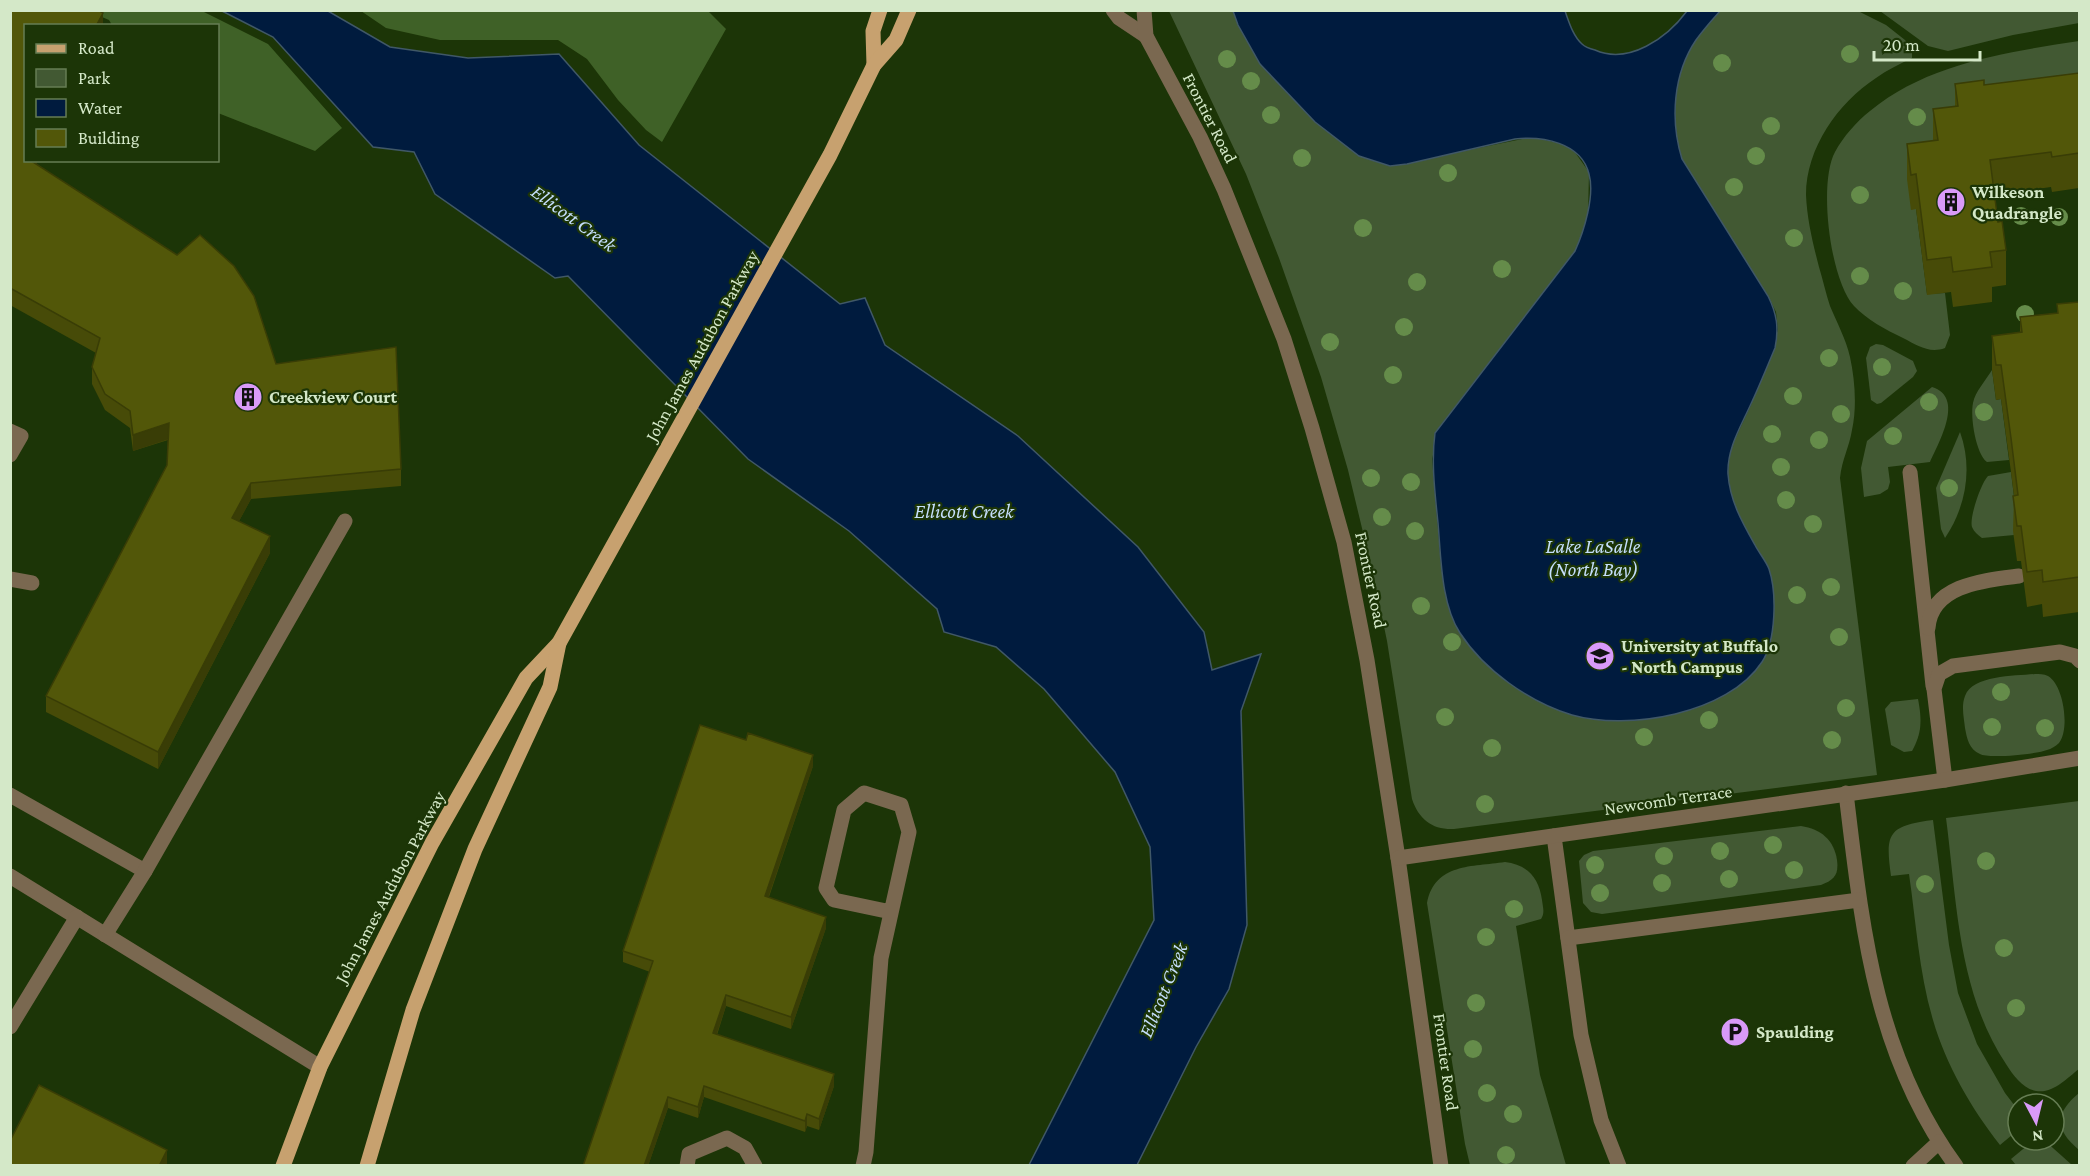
<svg xmlns="http://www.w3.org/2000/svg" width="2090" height="1176" viewBox="0 0 2090 1176" font-family="'Crimson Pro',serif">
  <style>
    .green { fill: #425933 }
    .forest { fill: #3f6127 }
    .water { fill: #001b3e; stroke: #405867; stroke-width: 1.5 }
    .lines { fill: none; stroke-linecap: round; stroke-linejoin: round }
    .minor { stroke: #7a6850; stroke-width: 15 }
    .major { stroke: #c7a16f; stroke-width: 15 }
    .tree { fill: #658c4a }
    .wall { fill: #474b08 }
    .shaded-wall { fill: #393d06 }
    .building { fill: #525709; stroke: #393d06; stroke-width: 1.5 }
    .labels { text-anchor: middle; dominant-baseline: central; stroke-width: 4.5; stroke-linejoin: round; paint-order: stroke }
    .street-label { font-size: 18px; fill: #d4e8c8; stroke: #1c3507 }
    .poi-label { font-size: 18px; font-weight: bold; fill: #d4e8c8; stroke: #1c3507; text-anchor: start }
    .water-label { font-size: 20px; font-style: italic; fill: #c5defc; stroke: #1c3507 }
  </style>
  <rect width="100%" height="100%" fill="#1c3507"/>
  <!-- green -->
  <g class="green">
    <path d="M1169 11H1233L1238 25 1260 64 1315 122 1359 156 1390 166 1532 137 1563 144 1574 151 1589 172 1588 217 1575 251 1440 426 1432 459 1441 565 1447 599 1516 688 1570 714 1591 719 1626 720 1657 717 1740 520 1732 501 1728 473 1730 450 1751 405 1778 330 1776 312 1768 296 1682 159C1670 121 1673 74 1696 40 1703 30 1712 20 1720 11H1858L1886 25 1905 40 1912 49V58C1900 64 1887 70 1876 78 1838 103 1806 148 1806 195 1807 219 1813 244 1819 267 1823 280 1826 294 1830 306 1837 323 1846 339 1850 357 1855 380 1857 407 1852 430 1849 448 1842 459 1840 478L1877 775 1454 829C1433 830 1419 820 1412 799L1387 641 1374 578 1348 470 1321 377 1279 258 1246 174Z"/>
    <path d="M1880 11H2079V23L2013 35 1948 51 1928 46Z"/>
    <path d="M2079 41V108L1912 209H1916L1927 294 1945 293 1950 335 1945 348C1929 354 1917 345 1903 338 1886 330 1866 319 1854 306 1830 280 1818 183 1835 152 1843 137 1857 121 1870 111 1928 63 2008 52 2079 41Z"/>
    <path d="M1876 344 1883 345 1913 361 1917 371 1913 377 1881 403 1877 404 1871 400 1866 358 1870 347Z"/>
    <path d="M1992 370 1996 400 2001 399 2009 460 1987 462C1976 454 1970 417 1973 403 1975 392 1986 380 1992 370Z"/>
    <path d="M1932 387C1965 397 1939 442 1930 462L1888 467 1890 482 1888 489 1880 494 1864 497 1861 468 1867 441Z"/>
    <path d="M1960 432C1973 468 1966 507 1945 538L1941 529 1936 488Z"/>
    <path d="M2011 472 2018 530 2014 531V535L1982 538C1978 535 1974 532 1972 527 1969 518 1981 483 1988 476Z"/>
    <path d="M2035 674C2039 674 2044 674 2048 676 2064 685 2070 730 2059 743 2056 746 2051 749 2047 750 2037 754 1988 759 1980 754 1969 749 1967 739 1965 728 1964 718 1961 706 1965 696 1973 675 2015 676 2035 674Z"/>
    <path d="M1918 699C1922 720 1922 733 1912 751L1904 752 1891 745 1885 709 1891 702Z"/>
    <path d="M2079 801V1069C2067 1078 2053 1094 2036 1091 2023 1089 2013 1075 2006 1064 1958 992 1957 902 1946 818Z"/>
    <path d="M1933 820 1949 945 1958 993 1977 1044 2005 1093 2018 1110V1130L2000 1145C1971 1108 1946 1065 1933 1020 1919 973 1916 922 1909 874L1891 876C1885 833 1888 826 1933 820Z"/>
    <path d="M1801 826C1821 829 1834 840 1837 860 1839 875 1834 880 1821 885L1602 914 1591 912 1583 903 1579 861 1584 855 1593 851Z"/>
    <path d="M1505 862C1528 865 1539 878 1542 900 1543 908 1545 913 1541 919L1516 926 1540 1075 1566 1165H1470L1465 1144 1427 903C1435 863 1472 867 1505 862Z"/>
    <path d="M2079 1093V1150C2054 1129 2055 1113 2079 1093Z"/>
    <path d="M2034 1140H2044L2072 1165H2016L2011 1159Z"/>
  </g>
  <!-- forest -->
  <g class="forest">
    <path d="M88 11H202L268 44 342 128 315 151 218 113V26L112 25 109 20Z"/>
    <path d="M361 11H708L726 29 662 142 646 130 618 100 587 59 558 40H440L386 28Z"/>
  </g>
  <!-- water -->
  <g class="water">
    <path d="M222 11H328L390 47 468 58 559 54 639 145 840 304 865 298 885 345 1018 436 1138 547 1204 632 1212 670 1261 654 1241 711 1247 925 1229 989 1196 1047 1137 1165H1029L1154 920 1150 847 1115 772 1044 689 996 647 944 632 937 609 849 531 748 459 568 276 555 278 435 194 414 152 373 147 273 37Z"/>
    <path d="M1233 11H1565C1569 22 1573 36 1582 44 1585 47 1591 49 1595 50 1629 65 1667 38 1687 11H1720C1712 20 1703 30 1696 40 1673 74 1670 120 1682 159L1768 296C1777 314 1779 328 1775 348 1767 367 1759 387 1750 406 1740 428 1727 449 1728 474 1730 501 1742 522 1755 545 1759 553 1766 561 1769 569 1777 593 1776 641 1762 662 1728 714 1628 731 1572 715 1529 702 1484 670 1460 633 1441 604 1441 557 1438 523 1435 493 1431 463 1435 433L1575 251C1584 231 1595 196 1589 174 1581 142 1542 136 1515 139L1407 164 1390 166 1359 156 1315 122 1260 64 1238 25Z"/>
  </g>
  <g class="lines">
    <!-- minor -->
    <g class="minor">
      <path d="M1113 10 1119 18 1146 36"/>
      <path d="M1144 10 1146 36 1200 137 1224 189 1284 339 1312 428 1344 542 1367 660 1398 858 1441 1166"/>
      <path d="M10 431 21 436 10 455"/>
      <path d="M1910 472 1933 686"/>
      <path d="M10 579 32 583"/>
      <path d="M1928 628C1931 584 1987 580 2019 576"/>
      <path d="M1945 780 1934 689 1939 674 1953 666 2060 652 2075 656 2080 661"/>
      <path d="M1846 793C1862 926 1874 1054 1956 1166"/>
      <path d="M10 795 145 871"/>
      <path d="M1554 836 1581 1035 1601 1120 1619 1166"/>
      <path d="M1398 858 1945 780 2080 758"/>
      <path d="M10 876 320 1067"/>
      <path d="M105 935 145 871 345 521"/>
      <path d="M1568 938 1859 900"/>
      <path d="M10 1027 77 917"/>
      <path d="M687 1166 689 1154 727 1138 745 1148 755 1166"/>
      <path d="M863 1166 866 1152 881 958 909 832 901 805 864 793 844 810 826 888 834 900 891 912"/>
      <path d="M1913 1166 1939 1142"/>
    </g>
    <!-- major -->
    <g class="major">
      <path d="M874 65 873 31 880 10"/>
      <path d="M283 1166 320 1067 432 843 526 678 559 643 830 155 874 65 896 40 909 10"/>
      <path d="M367 1166 413 1010 475 849 550 687 559 643"/>
    </g>
  </g>
  <!-- trees -->
  <g class="tree">
    <circle cx="1850" cy="54" r="9"/>
    <circle cx="1227" cy="59" r="9"/>
    <circle cx="1722" cy="63" r="9"/>
    <circle cx="1251" cy="81" r="9"/>
    <circle cx="1271" cy="115" r="9"/>
    <circle cx="1917" cy="117" r="9"/>
    <circle cx="1771" cy="126" r="9"/>
    <circle cx="1756" cy="156" r="9"/>
    <circle cx="1302" cy="158" r="9"/>
    <circle cx="1448" cy="173" r="9"/>
    <circle cx="1734" cy="187" r="9"/>
    <circle cx="1860" cy="195" r="9"/>
    <circle cx="2021" cy="216" r="9"/>
    <circle cx="2059" cy="217" r="9"/>
    <circle cx="1363" cy="228" r="9"/>
    <circle cx="1794" cy="238" r="9"/>
    <circle cx="1502" cy="269" r="9"/>
    <circle cx="1860" cy="276" r="9"/>
    <circle cx="1417" cy="282" r="9"/>
    <circle cx="1903" cy="291" r="9"/>
    <circle cx="2025" cy="314" r="9"/>
    <circle cx="1404" cy="327" r="9"/>
    <circle cx="1330" cy="342" r="9"/>
    <circle cx="1829" cy="358" r="9"/>
    <circle cx="1882" cy="367" r="9"/>
    <circle cx="1393" cy="375" r="9"/>
    <circle cx="1793" cy="396" r="9"/>
    <circle cx="1929" cy="402" r="9"/>
    <circle cx="1984" cy="412" r="9"/>
    <circle cx="1841" cy="414" r="9"/>
    <circle cx="1772" cy="434" r="9"/>
    <circle cx="1893" cy="436" r="9"/>
    <circle cx="1819" cy="440" r="9"/>
    <circle cx="1781" cy="467" r="9"/>
    <circle cx="1371" cy="478" r="9"/>
    <circle cx="1411" cy="482" r="9"/>
    <circle cx="1949" cy="488" r="9"/>
    <circle cx="1786" cy="500" r="9"/>
    <circle cx="1382" cy="517" r="9"/>
    <circle cx="1813" cy="524" r="9"/>
    <circle cx="1415" cy="531" r="9"/>
    <circle cx="1831" cy="587" r="9"/>
    <circle cx="1797" cy="595" r="9"/>
    <circle cx="1421" cy="606" r="9"/>
    <circle cx="1839" cy="637" r="9"/>
    <circle cx="1452" cy="642" r="9"/>
    <circle cx="2001" cy="692" r="9"/>
    <circle cx="1846" cy="708" r="9"/>
    <circle cx="1445" cy="717" r="9"/>
    <circle cx="1709" cy="720" r="9"/>
    <circle cx="1992" cy="727" r="9"/>
    <circle cx="2045" cy="728" r="9"/>
    <circle cx="1644" cy="737" r="9"/>
    <circle cx="1832" cy="740" r="9"/>
    <circle cx="1492" cy="748" r="9"/>
    <circle cx="1485" cy="804" r="9"/>
    <circle cx="1773" cy="845" r="9"/>
    <circle cx="1720" cy="851" r="9"/>
    <circle cx="1664" cy="856" r="9"/>
    <circle cx="1986" cy="861" r="9"/>
    <circle cx="1595" cy="865" r="9"/>
    <circle cx="1794" cy="870" r="9"/>
    <circle cx="1729" cy="879" r="9"/>
    <circle cx="1662" cy="883" r="9"/>
    <circle cx="1925" cy="884" r="9"/>
    <circle cx="1600" cy="893" r="9"/>
    <circle cx="1514" cy="909" r="9"/>
    <circle cx="1486" cy="937" r="9"/>
    <circle cx="2004" cy="948" r="9"/>
    <circle cx="1476" cy="1003" r="9"/>
    <circle cx="2016" cy="1008" r="9"/>
    <circle cx="1473" cy="1049" r="9"/>
    <circle cx="1487" cy="1093" r="9"/>
    <circle cx="1513" cy="1114" r="9"/>
    <circle cx="1506" cy="1155" r="9"/>
  </g>
  <!-- wall -->
  <g class="wall">
    <path d="M10 10 103 26 26 160H38L36 165 276 364 401 469V486L251 499 239 521 270 553 158 769 46 712V696L167 465 168 440 133 451 130 428 105 410 92 384V367L96 353 10 305Z"/>
    <path d="M2079 73V188L2052 192 2051 187 1994 195 1998 222 2006 250V285L1992 287V302L1953 307 1951 292 1927 295 1916 209 1911 210 1907 179V144L1933 141V109L1955 107V84L1984 85Z"/>
    <path d="M2079 302V612L2043 617 2042 604 2027 607 2021 561H2017L2013 531 2014 496 2011 472 2001 399 1996 400 1992 370V336L2020 332V317L2057 313V304Z"/>
    <path d="M813 766 769 897 826 928 791 1029 726 1006 717 1035 834 1086 819 1130 807 1126 805 1132 704 1097 698 1118 668 1108 648 1166H583L650 972 623 962V951Z"/>
  </g>
  <!-- shaded-wall -->
  <g class="shaded-wall">
    <path d="M103 13V26H96Z"/>
    <path d="M30 160H38L30 177Z"/>
    <path d="M169 423V439L133 451V435Z"/>
    <path d="M251 483V499L232 534V518Z"/>
    <path d="M270 536V553L158 769V752Z"/>
    <path d="M813 755V766L765 907V896Z"/>
    <path d="M826 917V928L791 1029V1017Z"/>
    <path d="M726 995V1006L713 1045V1033Z"/>
    <path d="M834 1074V1086L819 1130V1119Z"/>
    <path d="M704 1086V1097L698 1118V1107Z"/>
    <path d="M668 1097V1108L648 1166H644Z"/>
    <path d="M807 1114V1126L805 1132V1121Z"/>
    <path d="M167 1150V1166H159Z"/>
  </g>
  <!-- building -->
  <g class="building">
    <path d="M10 10H98L103 13 96 26H26V160H30L177 255 200 235 234 266 254 296 276 364 396 347 401 469 251 483 232 518 270 536 158 752 46 696 167 465 169 423 133 435 130 411 105 394 92 367 100 338 10 288Z"/>
    <path d="M2079 73V153L2052 157 2051 152 1990 160 1998 222 2002 221 2006 250 1990 252 1992 267 1953 272 1951 257 1927 260 1916 174 1911 175 1907 144 1938 140 1933 109 1958 106 1955 84 1984 80V85Z"/>
    <path d="M2079 302V577L2043 582 2042 570 2027 572 2021 526H2017L2013 496 2018 495 2011 438 2001 365H1996L1992 336 2022 332 2020 317 2058 313 2057 304Z"/>
    <path d="M700 725 746 740 748 733 813 755 765 896 826 917 791 1017 726 995 713 1033 834 1074 819 1119 807 1114 805 1121 704 1086 698 1107 668 1097 644 1166H583L653 961 623 951Z"/>
    <path d="M39 1085 167 1150 159 1166H10V1141Z"/>
  </g>
  <!-- icons -->
  <defs>
    <g id="building-disc" transform="scale(1.5)"><circle r="9.5" fill="#d99af8" stroke="#1c3507"/><path d="M-4-6H4V6H1V3H-1V6H-4ZM-2.5-4.3h1.7v1.8h-1.7ZM.8-4.3h1.7v1.8H.8ZM-2.5-1h1.7V.8h-1.7ZM.8-1h1.7V.8H.8Z" fill="#111"/></g>
    <g id="university-disc" transform="scale(1.5)"><circle r="9.5" fill="#d99af8" stroke="#1c3507"/><path d="M0-5L7-2L0 1L-7-2ZM-4 1L0 2.5L4 1V4Q0 6-4 4Z" fill="#111"/></g>
    <g id="parking-disc" transform="scale(1.5)"><circle r="9.5" fill="#d99af8" stroke="#1c3507"/><path d="M-3.5-5.5H1a3.5 3.5 0 0 1 0 7H-1V5.5H-3.5ZM-1-3.4V-.6H.8a1.4 1.4 0 0 0 0-2.8Z" fill="#111"/></g>
  </defs>
  <g fill-rule="evenodd">
    <use href="#building-disc" x="1951" y="202"/>
    <use href="#building-disc" x="248" y="397"/>
    <use href="#university-disc" x="1600" y="656"/>
    <use href="#parking-disc" x="1735" y="1032"/>
  </g>
  <g class="labels">
    <!-- street labels -->
    <g class="street-label">
      <text transform="translate(1210 118) rotate(63)">Frontier Road</text>
      <text transform="translate(702 346) rotate(-61)">John James Audubon Parkway</text>
      <text transform="translate(1371 580) rotate(78)">Frontier Road</text>
      <text transform="translate(1668 800) rotate(-8)">Newcomb Terrace</text>
      <text transform="translate(390 887) rotate(-62)">John James Audubon Parkway</text>
      <text transform="translate(1446 1062) rotate(82)">Frontier Road</text>
    </g>
    <!-- poi labels -->
    <g class="poi-label">
      <text x="1972" y="192">Wilkeson<tspan x="1972" dy="21">Quadrangle</tspan></text>
      <text x="269" y="397">Creekview Court</text>
      <text x="1621" y="646">University at Buffalo<tspan x="1621" dy="21">- North Campus</tspan></text>
      <text x="1756" y="1032">Spaulding</text>
    </g>
    <!-- water labels -->
    <g class="water-label">
      <text transform="translate(574 218) rotate(36)">Ellicott Creek</text>
      <text x="964" y="511">Ellicott Creek</text>
      <text x="1593" y="546">Lake LaSalle<tspan x="1593" dy="23">(North Bay)</tspan></text>
      <text transform="translate(1163 990) rotate(-68)">Ellicott Creek</text>
    </g>
  </g>
  <!-- border -->
  <rect width="2090" height="1176" fill="none" stroke="#d4e8c8" stroke-width="24"/>
  <!-- legend -->
  <rect x="24" y="24" width="195" height="138" fill="#1c3507" stroke="#667d54" stroke-width="1.5"/>
  <rect x="36" y="44" width="30" height="9" fill="#c7a16f" stroke="#667d54" stroke-width="1.5"/>
  <text x="78" y="54" font-size="18" fill="#d4e8c8">Road</text>
  <rect x="36" y="69" width="30" height="18" fill="#425933" stroke="#667d54" stroke-width="1.5"/>
  <text x="78" y="84" font-size="18" fill="#d4e8c8">Park</text>
  <rect x="36" y="99" width="30" height="18" fill="#001b3e" stroke="#667d54" stroke-width="1.5"/>
  <text x="78" y="114" font-size="18" fill="#d4e8c8">Water</text>
  <rect x="36" y="129" width="30" height="18" fill="#525709" stroke="#667d54" stroke-width="1.5"/>
  <text x="78" y="144" font-size="18" fill="#d4e8c8">Building</text>
  <!-- north arrow -->
  <g transform="translate(2036 1122) rotate(173)"><circle r="28" fill="#1c3507" stroke="#667d54" stroke-width="1.5"/>
  <path d="M0-4.5L10 22L0 15L-10 22Z" fill="#d99af8"/>
  <text y="-9" font-size="16" font-weight="bold" text-anchor="middle" fill="#d4e8c8">N</text>
  </g>
  <!-- scale -->
  <path d="M1874 51v9h106v-9" fill="none" stroke="#d4e8c8" stroke-width="3"/>
  <text x="1883" y="51" font-size="18" fill="#d4e8c8" stroke="#1c3507" stroke-width="4.5" paint-order="stroke">20 m</text>
</svg>
